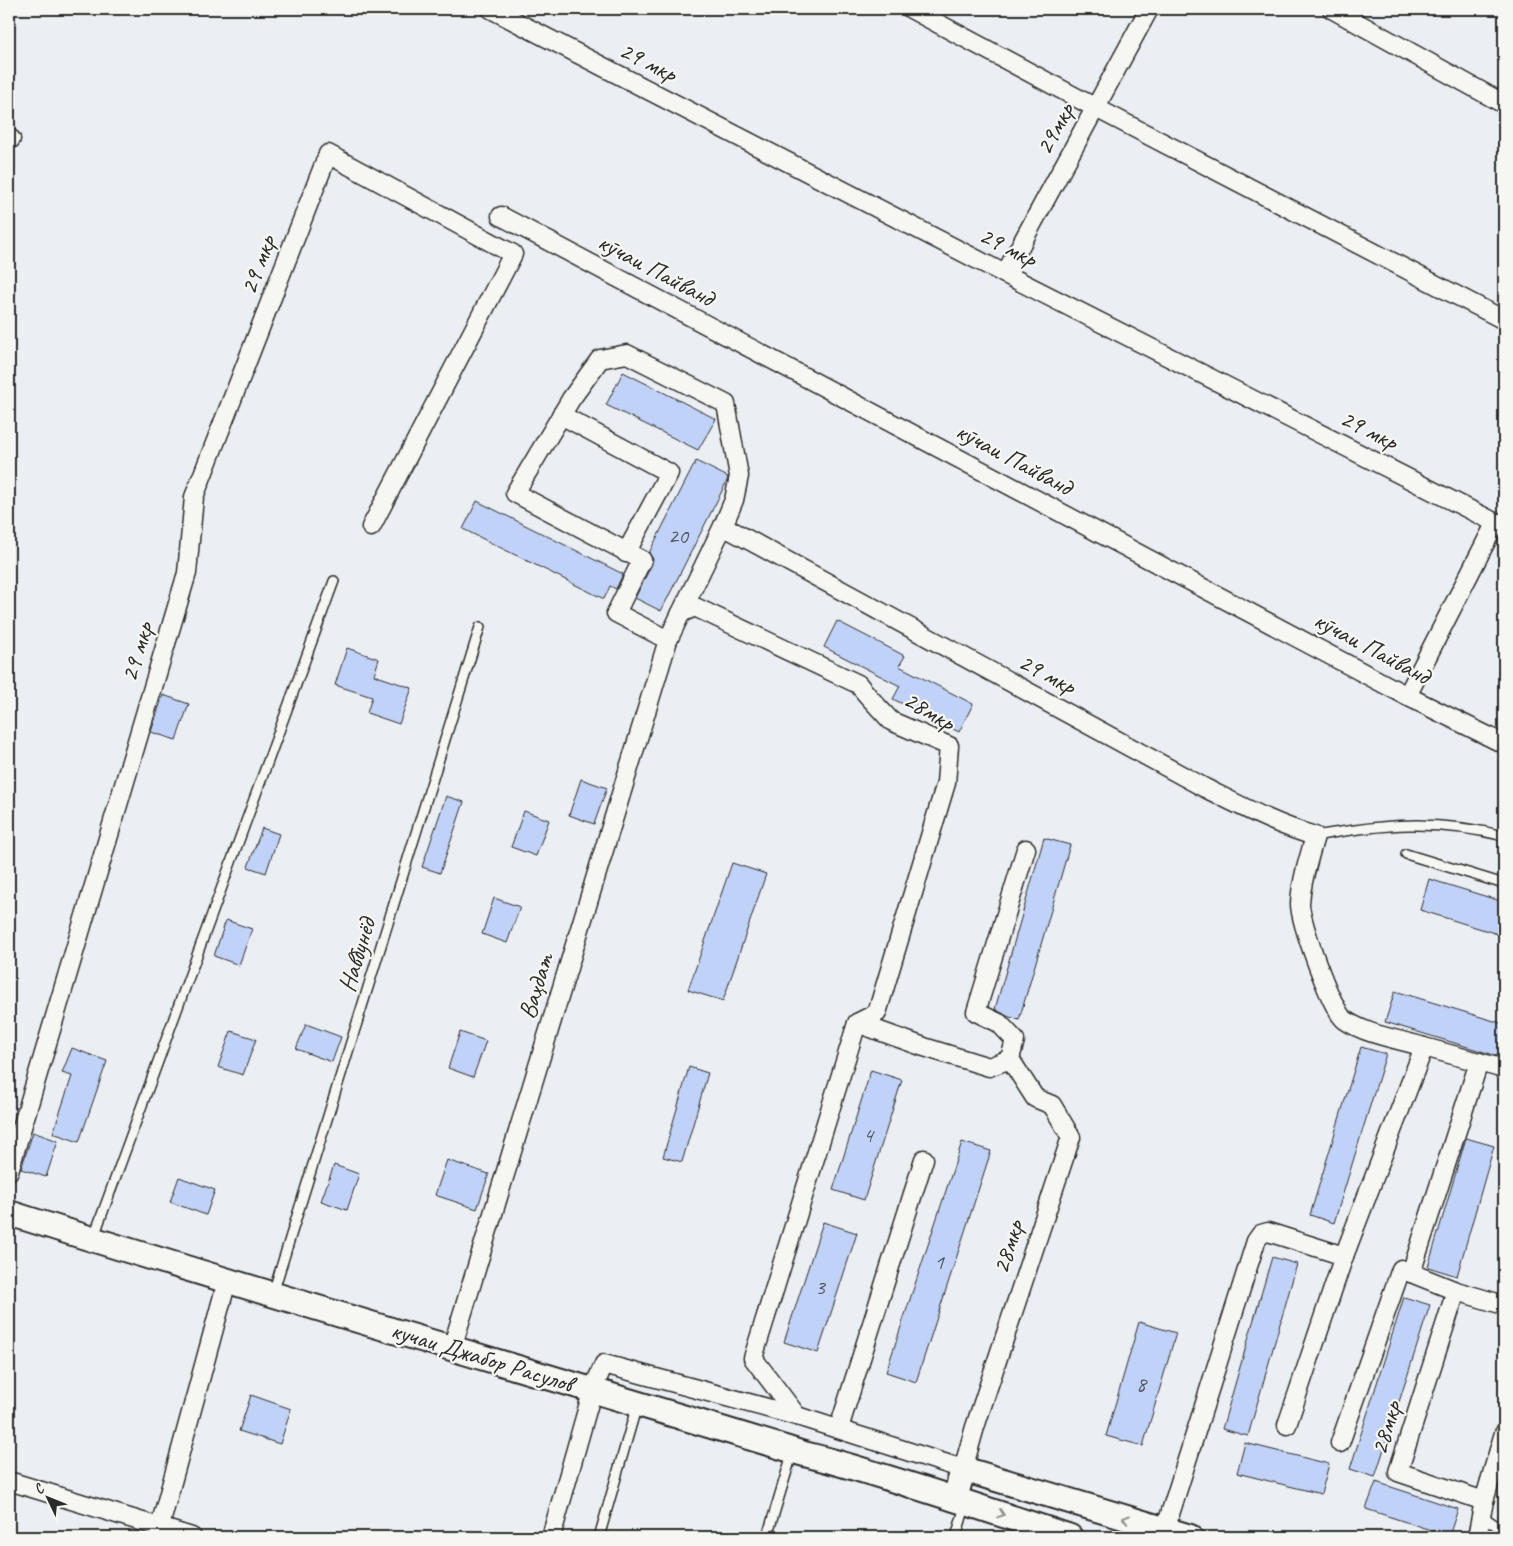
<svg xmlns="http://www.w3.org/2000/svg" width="1513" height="1546" viewBox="0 0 1513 1546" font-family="Caveat,sans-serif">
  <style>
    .building { fill: #c1d2f8; stroke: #2b2b2b }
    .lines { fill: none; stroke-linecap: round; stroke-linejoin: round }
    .lane-casing { stroke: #2b2b2b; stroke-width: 12 }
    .street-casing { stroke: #2b2b2b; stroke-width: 21 }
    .secondary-casing { stroke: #2b2b2b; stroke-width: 28 }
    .lane { stroke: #f6f6f2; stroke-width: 9 }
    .street { stroke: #f6f6f2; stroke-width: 18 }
    .secondary { stroke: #f6f6f2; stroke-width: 24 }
    .oneway { stroke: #90908e }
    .labels { text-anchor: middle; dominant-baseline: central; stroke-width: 4.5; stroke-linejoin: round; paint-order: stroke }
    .number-label { font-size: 22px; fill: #50555e }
    .street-label { font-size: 25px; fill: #2b2b2b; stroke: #f6f6f2 }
  </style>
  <rect width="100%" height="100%" fill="#ebeff3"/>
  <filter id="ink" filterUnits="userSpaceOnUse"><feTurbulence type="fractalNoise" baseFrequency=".02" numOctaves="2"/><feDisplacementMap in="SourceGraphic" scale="10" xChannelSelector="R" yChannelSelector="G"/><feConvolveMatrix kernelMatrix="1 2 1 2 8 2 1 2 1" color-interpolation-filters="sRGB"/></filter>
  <g filter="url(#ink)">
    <!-- building -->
    <g class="building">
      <path d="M623 372 716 419 698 450 606 405Z"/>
      <path d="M696 461 728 477 727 481 661 611 635 598 652 564 653 559 649 553Z"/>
      <path d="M477 501 623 574 616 589 610 586 604 599 463 529Z"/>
      <path d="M837 621 905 656 899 666 973 704 959 732 893 699 900 686 824 647Z"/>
      <path d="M347 648 379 659 374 675 412 688 399 724 367 713 372 697 335 685Z"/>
      <path d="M163 695 189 704 176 740 151 732Z"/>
      <path d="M581 779 607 788 594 824 569 815Z"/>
      <path d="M446 796 464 802 440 873 422 867Z"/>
      <path d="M524 811 549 820 536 856 511 847Z"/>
      <path d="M262 828 279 834 266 873 248 867Z"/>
      <path d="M1044 838 1070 845 1019 1020 1007 1016 995 1009Z"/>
      <path d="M732 863 766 874 723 1001 688 990Z"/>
      <path d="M1429 879 1504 902V936L1420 910Z"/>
      <path d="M494 898 520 907 507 943 482 934Z"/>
      <path d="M226 920 252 929 239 965 214 956Z"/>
      <path d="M1395 991 1504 1024V1058L1385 1022Z"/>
      <path d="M306 1024 341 1037 332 1062 296 1049Z"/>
      <path d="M231 1031 256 1039 243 1075 218 1067Z"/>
      <path d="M460 1032 486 1041 473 1077 448 1068Z"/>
      <path d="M1361 1047 1386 1054 1334 1223 1310 1215Z"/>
      <path d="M72 1048 107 1061 79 1142 53 1133 72 1076 62 1073Z"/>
      <path d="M689 1067 708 1073 682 1162 663 1157Z"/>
      <path d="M871 1070 902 1080 864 1200 833 1190Z"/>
      <path d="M33 1132 58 1141 46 1177 21 1169Z"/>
      <path d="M1466 1138 1494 1146 1457 1276 1428 1267Z"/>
      <path d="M962 1142 991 1151 916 1382 886 1372Z"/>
      <path d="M447 1160 489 1174 477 1209 435 1195Z"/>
      <path d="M334 1165 359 1174 347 1210 321 1201Z"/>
      <path d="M179 1177 215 1190 206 1215 170 1202Z"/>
      <path d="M823 1222 857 1233 818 1353 784 1342Z"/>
      <path d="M1272 1257 1297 1264 1248 1436 1222 1429Z"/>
      <path d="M1404 1297 1430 1305 1375 1477 1350 1469Z"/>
      <path d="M1139 1322 1176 1333 1143 1446 1106 1436Z"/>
      <path d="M251 1395 291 1409 280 1444 239 1431Z"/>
      <path d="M1245 1443 1329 1464 1321 1494 1237 1473Z"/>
      <path d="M1376 1482 1458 1509 1449 1536 1366 1509Z"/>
    </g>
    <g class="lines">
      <!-- lane casing -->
      <g class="lane-casing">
        <g id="lane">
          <path d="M1315 836C1383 824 1435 819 1504 836"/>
          <path d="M1406 854 1504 884"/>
          <path d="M93 1239 334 581"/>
          <path d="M273 1293 480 627"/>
          <path d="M1482 1516 1504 1531"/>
          <path d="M599 1537 637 1405"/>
          <path d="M767 1537 793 1451"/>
          <path d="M956 1537 966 1503"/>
        </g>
      </g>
      <!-- street casing -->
      <g class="street-casing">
        <g id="street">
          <path d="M491 9 1005 274 1504 527"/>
          <path d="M911 9 1096 108 1504 320"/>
          <path d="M1332 9 1504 104"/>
          <path d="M9 139H11"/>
          <path d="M501 216 1407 696 1504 744"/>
          <path d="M1005 274 1149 9"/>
          <path d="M561 415 669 473 626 553"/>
          <path d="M723 526 1205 788C1241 806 1276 825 1315 836 1309 858 1301 881 1300 904 1300 921 1332 1012 1345 1020 1367 1035 1398 1039 1424 1047"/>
          <path d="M668 640 616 613 642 560 515 493 571 399 600 359 627 354 726 404 739 476 734 500 723 526 681 613"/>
          <path d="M1407 696 1496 522"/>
          <path d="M1010 1059 1035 1098 1052 1105 1071 1137 975 1427 963 1469 797 1416 753 1358 857 1023 924 1047 989 1067 1010 1059 1015 1040 999 1023 976 1012 1026 849"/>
          <path d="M9 1171 187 573 194 497 328 154 513 254 371 527"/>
          <path d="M1344 1256 1424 1047 1504 1069"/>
          <path d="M1411 1273 1479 1062"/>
          <path d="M1456 1291 1504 1305"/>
          <path d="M452 1348 668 640 681 613 695 607 858 684 868 696 891 721 949 746 946 783 877 1013 857 1023"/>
          <path d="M839 1428 924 1159"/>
          <path d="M1340 1443 1401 1269 1456 1291 1398 1472 1484 1501 1504 1433"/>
          <path d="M9 1481 192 1537"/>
          <path d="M1165 1530 1256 1241 1261 1234 1268 1232 1344 1256 1287 1425"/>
          <path d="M157 1537 227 1281"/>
          <path d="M551 1537 593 1389 604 1364 797 1416"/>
          <path d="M1477 1537 1484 1501"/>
        </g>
      </g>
      <!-- secondary casing -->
      <g class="secondary-casing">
        <g id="secondary">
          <path d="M9 1213C267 1295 528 1370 788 1449 802 1454 817 1457 831 1461 912 1484 991 1511 1070 1537"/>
          <path d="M955 1499 963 1469 1190 1537"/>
        </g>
      </g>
      <!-- lane -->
      <use href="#lane" class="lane"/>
      <!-- street -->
      <use href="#street" class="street"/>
      <!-- secondary -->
      <use href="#secondary" class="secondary"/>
    </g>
    <!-- one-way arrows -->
    <defs><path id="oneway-chevron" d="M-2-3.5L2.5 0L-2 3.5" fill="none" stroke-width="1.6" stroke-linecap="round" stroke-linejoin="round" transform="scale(1.25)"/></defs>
    <g class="oneway">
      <use href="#oneway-chevron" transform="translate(1001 1514) rotate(18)"/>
      <use href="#oneway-chevron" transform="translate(1126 1519) rotate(-163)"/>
    </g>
  </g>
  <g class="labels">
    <!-- number labels -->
    <g class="number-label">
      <text x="678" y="536">20</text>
      <text x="868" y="1135">4</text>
      <text x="939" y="1262">1</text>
      <text x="820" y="1287">3</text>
      <text x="1141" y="1384">8</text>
    </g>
    <!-- street labels -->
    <g class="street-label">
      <text transform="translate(648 62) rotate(27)">29 мкр</text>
      <text transform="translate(1055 129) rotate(-61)">29мкр</text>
      <text transform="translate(1008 247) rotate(27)">29 мкр</text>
      <text transform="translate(258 265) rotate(-69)">29 мкр</text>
      <text transform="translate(656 270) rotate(28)">кӯчаи Пайванд</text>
      <text transform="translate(1369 430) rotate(27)">29 мкр</text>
      <text transform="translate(1014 459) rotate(28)">кӯчаи Пайванд</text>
      <text transform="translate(1372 648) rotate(28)">кӯчаи Пайванд</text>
      <text transform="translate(137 652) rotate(-73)">29 мкр</text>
      <text transform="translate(1047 674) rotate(28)">29 мкр</text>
      <text transform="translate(929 711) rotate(31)">28мкр</text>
      <text transform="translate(357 955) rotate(-73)">Навбунёд</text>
      <text transform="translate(536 986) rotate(-73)">Ваҳдат</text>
      <text transform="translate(1008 1247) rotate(-72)">28мкр</text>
      <text transform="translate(482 1357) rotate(17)">кучаи Джабор Расулов</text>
      <text transform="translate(1386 1428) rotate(-73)">28мкр</text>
    </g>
  </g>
  <!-- margin -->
  <rect width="1513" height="1546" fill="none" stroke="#f6f6f2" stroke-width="30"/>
  <rect x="15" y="15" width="1483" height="1516" fill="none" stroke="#2b2b2b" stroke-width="2" filter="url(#ink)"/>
  <!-- north arrow -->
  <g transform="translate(48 1498) rotate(313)" stroke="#f6f6f2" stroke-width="4" paint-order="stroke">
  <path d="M0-4L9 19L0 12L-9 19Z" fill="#2b2b2b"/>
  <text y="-8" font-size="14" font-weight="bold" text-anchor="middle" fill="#2b2b2b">С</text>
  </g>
</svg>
